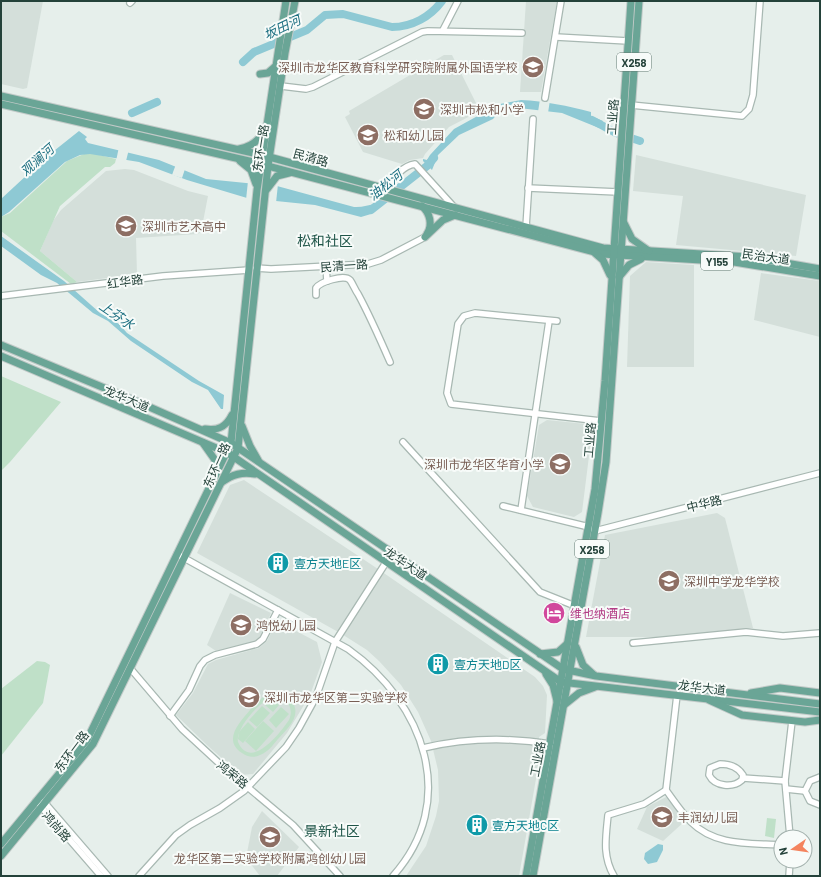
<svg xmlns="http://www.w3.org/2000/svg" width="821" height="877" viewBox="0 0 821 877" font-family="Barlow,'Noto Sans SC',sans-serif">
  <style>
    .built { fill: #d4dfda }
    .green { fill: #bfe0c8; fill-rule: evenodd }
    .water { fill: #8ec9d4 }
    .pier { fill: #e6efeb }
    .lines { fill: none; stroke-linecap: round; stroke-linejoin: round }
    .river { stroke: #8ec9d4; stroke-width: 8 }
    .minor-casing { stroke: #a8b8b2; stroke-width: 8 }
    .major-casing { stroke: #c2cac8; stroke-width: 9 }
    .minor { stroke: #fff; stroke-width: 5.5 }
    .major { stroke: #6aa596; stroke-width: 7 }
    .labels { text-anchor: middle; dominant-baseline: central; stroke-width: 4; stroke-linejoin: round; paint-order: stroke }
    .shield { fill: #f7fbf9; stroke: #637a73; stroke-width: 1 }
    .shield-label { font-size: 11px; font-weight: bold; fill: #24423a }
    .education-label { font-size: 12px; fill: #785e54; stroke: #f7fbf9; text-anchor: start }
    .street-label { font-size: 12px; fill: #24423a; stroke: #f7fbf9 }
    .culture-label { font-size: 12px; fill: #0d838f; stroke: #f7fbf9; text-anchor: start }
    .hotel-label { font-size: 12px; fill: #b23c85; stroke: #f7fbf9; text-anchor: start }
    .water-label { font-size: 13px; font-style: italic; fill: #1c6f80; stroke: #f7fbf9 }
    .quarter-label { font-size: 14px; fill: #1f5548; stroke: #f7fbf9 }
  </style>
  <rect width="100%" height="100%" fill="#e6efeb"/>
  <!-- built -->
  <g class="built">
    <path d="M1 1H43L27 88 23 89 1 84Z"/>
    <path d="M526 1H557L541 92H520Z"/>
    <path d="M444 55H452L480 111 449 127 425 154 423 158 410 160 402 164 363 152 345 117 350 114 349 111Z"/>
    <path d="M636 155 806 195 796 256 676 245 683 196 633 191Z"/>
    <path d="M125 169 134 170 188 191 208 196 201 232 198 234 136 238 137 274 77 282 40 251 53 221 61 210 106 171Z"/>
    <path d="M646 262 694 265V367H627L630 276Z"/>
    <path d="M761 273 820 281V337L754 320Z"/>
    <path d="M547 420 586 424 592 432 582 512 574 517 533 507 527 496 539 425Z"/>
    <path d="M244 480 375 567 535 677 543 686 547 695 545 733 539 737 538 750 540 756 519 876H406L426 846 436 816 439 801 438 770 431 741 418 712 401 685 379 661 367 650 340 633 197 553 230 485Z"/>
    <path d="M717 513 725 518 753 628 674 637H586L605 535Z"/>
    <path d="M230 593 271 613 261 637 249 645 216 651 207 645Z"/>
    <path d="M277 621 317 642 322 662 310 695 287 733 253 774 241 775 208 746 176 715 193 693 208 664 216 660 259 648 267 641Z"/>
    <path d="M666 797 685 821 663 841 637 829 647 807Z"/>
    <path d="M262 811 299 847 277 876H260L246 858 252 827Z"/>
  </g>
  <!-- green -->
  <g class="green">
    <path d="M84 154H95L116 159 115 163 110 167H105L60 206 40 251 77 282 71 284 1 231V217L10 213 67 161Z"/>
    <path d="M1 376 61 402 10 462 1 471Z"/>
    <path d="M37 661 45 662 50 665 43 703 1 756V689Z"/>
    <path d="M271 693C279 692 286 694 291 700 303 715 288 728 278 739 273 745 268 752 260 755 254 758 247 757 242 753 222 740 240 722 250 710 257 703 262 696 271 693ZM276 696C288 698 294 709 289 720 280 733 251 771 238 742 235 728 262 698 276 696Z"/>
    <path d="M272 698 279 705 273 712 265 705Z"/>
    <path d="M262 706 270 713 257 727 249 720Z"/>
    <path d="M281 707 289 714 276 728 269 720Z"/>
    <path d="M263 721 274 731 256 751 245 741Z"/>
    <path d="M248 722 255 729 243 743 238 739 239 732Z"/>
    <path d="M767 818 776 819 774 838 765 836Z"/>
  </g>
  <!-- water -->
  <g class="water">
    <path d="M521 100C545 101 568 106 591 112V116L603 121 599 128 562 113 519 108 506 109 500 111 493 119 459 135 438 155 432 170 423 161V159L427 160 430 155 454 129 483 113 482 110 494 107 495 105Z"/>
    <path d="M79 131 87 137 85 139 88 143 159 160 206 179 277 186 354 207C364 208 372 202 382 205L371 214 361 217 315 205 247 198 187 180 139 162 90 154 80 155 65 162 9 212 1 217V199L28 174 30 172 32 173 40 166V162Z"/>
    <path d="M1 236 64 281 100 313 119 324 127 333 199 381 224 395 223 409H221L208 390 192 382 131 341 108 321 93 313 57 283 41 275 1 246Z"/>
    <path d="M658 844 663 845V850L657 862 648 864 644 859 645 853Z"/>
  </g>
  <!-- pier -->
  <g class="pier">
    <path d="M540 99 550 100 548 113 538 112Z"/>
    <path d="M119 147 129 149 126 161H116Z"/>
    <path d="M176 164 185 169 182 178 172 175Z"/>
    <path d="M248 181 278 184 276 203 246 200Z"/>
  </g>
  <g class="lines">
    <!-- river -->
    <g class="river">
      <path d="M243 62 254 52 307 30 325 15 343 14 392 27C412 27 430 17 442 1"/>
      <path d="M132 113 157 102"/>
      <path d="M592 120 616 133 640 141"/>
      <path d="M371 210 427 166 434 158"/>
    </g>
    <!-- minor casing -->
    <g class="minor-casing">
      <g id="minor">
        <path d="M130 3 132 1"/>
        <path d="M443 30 458 1"/>
        <path d="M556 37 628 41"/>
        <path d="M281 86 306 89 313 87 422 32 428 31 522 33"/>
        <path d="M545 98 561 1"/>
        <path d="M631 105 742 116 749 109 753 95 760 1"/>
        <path d="M528 188 618 192"/>
        <path d="M387 189C394 179 401 166 415 164L454 207"/>
        <path d="M526 227 533 119"/>
        <path d="M326 266 327 281"/>
        <path d="M256 268 271 269 368 264 381 260 425 237"/>
        <path d="M316 295V288C320 282 344 274 350 280 353 284 355 290 358 294 370 316 380 339 390 362"/>
        <path d="M1 296 163 276 249 270"/>
        <path d="M557 321 475 313 464 316 458 324 447 393 451 404 601 421"/>
        <path d="M403 442 540 592 575 606"/>
        <path d="M503 506 589 527 595 531 820 473"/>
        <path d="M521 510 549 321"/>
        <path d="M177 554 348 649C424 703 460 801 393 876"/>
        <path d="M633 643 746 632 783 636 820 633"/>
        <path d="M130 668 182 729 221 765 293 825 340 876"/>
        <path d="M677 695 666 790C674 801 681 812 691 822 715 846 749 843 781 845"/>
        <path d="M170 716 189 690 200 666 205 660 215 655 257 644 263 639 278 610"/>
        <path d="M423 748C466 738 507 737 551 744"/>
        <path d="M720 764C729 764 738 767 743 775L742 780C733 788 715 787 709 775L710 768Z"/>
        <path d="M820 777 810 781 805 791 810 801 820 805"/>
        <path d="M743 778 785 781"/>
        <path d="M786 789 805 791"/>
        <path d="M36 801 101 876"/>
        <path d="M42 802 45 803 108 876"/>
        <path d="M790 837 785 781 792 721"/>
        <path d="M139 876 176 835 190 825 220 808 244 791 286 747 299 728 316 697 335 642 392 553"/>
        <path d="M614 876C602 856 606 837 608 815L644 804 666 790"/>
        <path d="M789 876 790 861"/>
      </g>
    </g>
    <!-- major casing -->
    <g class="major-casing">
      <g id="major">
        <path d="M260 74 268 73 276 66"/>
        <path d="M1 96 262 155 603 248 751 257 820 269"/>
        <path d="M1 104 249 161 602 254 734 262 820 276"/>
        <path d="M239 149C251 147 259 141 265 130"/>
        <path d="M240 161 251 170 256 184"/>
        <path d="M267 189 277 176 289 173"/>
        <path d="M422 206C430 213 433 225 427 234"/>
        <path d="M624 223 632 239 649 251"/>
        <path d="M425 237 443 220 455 215"/>
        <path d="M595 253 603 260 610 275"/>
        <path d="M619 277 629 265 641 259"/>
        <path d="M1 345 138 402 231 443 563 669 596 676 820 704"/>
        <path d="M1 356 228 453 561 682 820 712"/>
        <path d="M242 426 250 446 258 460"/>
        <path d="M205 429C218 431 226 427 232 415"/>
        <path d="M203 443 215 460V476"/>
        <path d="M222 482C233 474 242 472 255 474"/>
        <path d="M576 647 583 665 594 675"/>
        <path d="M540 654 558 652 568 643"/>
        <path d="M546 674 553 685 557 701"/>
        <path d="M751 693 780 688 820 693"/>
        <path d="M709 700 742 715 805 722 820 720"/>
        <path d="M564 705 579 693 595 687"/>
        <path d="M1 844 87 740 231 443 257 190 286 1"/>
        <path d="M1 856 93 744 238 448 268 166 285 53 295 1"/>
        <path d="M526 876 595 489 605 381 631 1"/>
        <path d="M533 876 598 513 606 462 639 1"/>
      </g>
    </g>
    <!-- minor -->
    <use href="#minor" class="minor"/>
    <!-- major -->
    <use href="#major" class="major"/>
  </g>
  <!-- icons -->
  <defs>
    <g id="school-disc" transform="scale(1.15)"><circle r="9.5" fill="#8d6e63" stroke="#f7fbf9"/><path d="M0-5L7-2L0 1L-7-2ZM-4 1L0 2.5L4 1V4Q0 6-4 4Z" fill="#fff"/></g>
    <g id="building-disc" transform="scale(1.15)"><circle r="9.5" fill="#0f9aa8" stroke="#f7fbf9"/><path d="M-4-6H4V6H1V3H-1V6H-4ZM-2.5-4.3h1.7v1.8h-1.7ZM.8-4.3h1.7v1.8H.8ZM-2.5-1h1.7V.8h-1.7ZM.8-1h1.7V.8H.8Z" fill="#fff"/></g>
    <g id="hotel-disc" transform="scale(1.15)"><circle r="9.5" fill="#d1479c" stroke="#f7fbf9"/><path d="M-6-4.5h1.5V1H6V5H4.5V3h-9V5H-6ZM-4 0a1.8 1.8 0 1 1 3.6 0ZM.5 0V-2.5h3Q6-2.5 6 0Z" fill="#fff"/></g>
  </defs>
  <g fill-rule="evenodd">
    <use href="#school-disc" x="533" y="67"/>
    <use href="#school-disc" x="424" y="109"/>
    <use href="#school-disc" x="368" y="135"/>
    <use href="#school-disc" x="126" y="226"/>
    <use href="#school-disc" x="560" y="464"/>
    <use href="#building-disc" x="278" y="563"/>
    <use href="#school-disc" x="669" y="581"/>
    <use href="#hotel-disc" x="554" y="613"/>
    <use href="#school-disc" x="241" y="625"/>
    <use href="#building-disc" x="438" y="664"/>
    <use href="#school-disc" x="249" y="697"/>
    <use href="#school-disc" x="662" y="817"/>
    <use href="#building-disc" x="477" y="825"/>
    <use href="#school-disc" x="270" y="837"/>
  </g>
  <g class="labels">
    <!-- shield labels -->
    <g class="shield">
      <rect x="617" y="53" width="34" height="18" rx="3"/>
      <rect x="701" y="252" width="32" height="18" rx="3"/>
      <rect x="575" y="540" width="34" height="18" rx="3"/>
    </g>
    <g class="shield-label">
      <text x="634" y="62">X258</text>
      <text x="717" y="261">Y155</text>
      <text x="592" y="549">X258</text>
    </g>
    <!-- education labels -->
    <g class="education-label">
      <text x="518" y="67" text-anchor="end">深圳市龙华区教育科学研究院附属外国语学校</text>
      <text x="440" y="109">深圳市松和小学</text>
      <text x="384" y="135">松和幼儿园</text>
      <text x="142" y="226">深圳市艺术高中</text>
      <text x="544" y="464" text-anchor="end">深圳市龙华区华育小学</text>
      <text x="684" y="581">深圳中学龙华学校</text>
      <text x="256" y="625">鸿悦幼儿园</text>
      <text x="264" y="697">深圳市龙华区第二实验学校</text>
      <text x="678" y="817">丰润幼儿园</text>
      <text x="270" y="858" text-anchor="middle">龙华区第二实验学校附属鸿创幼儿园</text>
    </g>
    <!-- street labels -->
    <g class="street-label">
      <text transform="translate(612 117) rotate(-86)">工业路</text>
      <text transform="translate(260 148) rotate(-81)">东环一路</text>
      <text transform="translate(311 157) rotate(15)">民清路</text>
      <text transform="translate(766 256) rotate(8)">民治大道</text>
      <text transform="translate(344 265) rotate(-4)">民清一路</text>
      <text transform="translate(125 281) rotate(-8)">红华路</text>
      <text transform="translate(127 398) rotate(23)">龙华大道</text>
      <text transform="translate(589 440) rotate(-85)">工业路</text>
      <text transform="translate(216 465) rotate(-66)">东环一路</text>
      <text transform="translate(704 503) rotate(-14)">中华路</text>
      <text transform="translate(406 563) rotate(34)">龙华大道</text>
      <text transform="translate(702 687) rotate(7)">龙华大道</text>
      <text transform="translate(71 751) rotate(-53)">东环一路</text>
      <text transform="translate(537 759) rotate(-79)">工业路</text>
      <text transform="translate(233 774) rotate(39)">鸿荣路</text>
      <text transform="translate(57 826) rotate(49)">鸿尚路</text>
    </g>
    <!-- culture labels -->
    <g class="culture-label">
      <text x="294" y="563">壹方天地E区</text>
      <text x="454" y="664">壹方天地D区</text>
      <text x="492" y="825">壹方天地C区</text>
    </g>
    <!-- hotel labels -->
    <g class="hotel-label">
      <text x="570" y="613">维也纳酒店</text>
    </g>
    <!-- water labels -->
    <g class="water-label">
      <text transform="translate(282 27) rotate(-25)">坂田河</text>
      <text transform="translate(37 160) rotate(-42)">观澜河</text>
      <text transform="translate(385 185) rotate(-38)">油松河</text>
      <text transform="translate(117 315) rotate(35)">上芬水</text>
    </g>
    <!-- quarter labels -->
    <g class="quarter-label">
      <text x="325" y="240">松和社区</text>
      <text x="332" y="830">景新社区</text>
    </g>
  </g>
  <!-- border -->
  <rect width="821" height="877" fill="none" stroke="#24423a" stroke-width="4"/>
  <!-- north arrow -->
  <g transform="translate(793 849) rotate(257)"><circle r="19" fill="#f7fbf9" stroke="#a3b1ad"/>
  <path d="M0-3L7 15L0 10L-7 15Z" fill="#f4845f"/>
  <text y="-6" font-size="11" font-weight="bold" text-anchor="middle" fill="#24423a">N</text>
  </g>
</svg>
